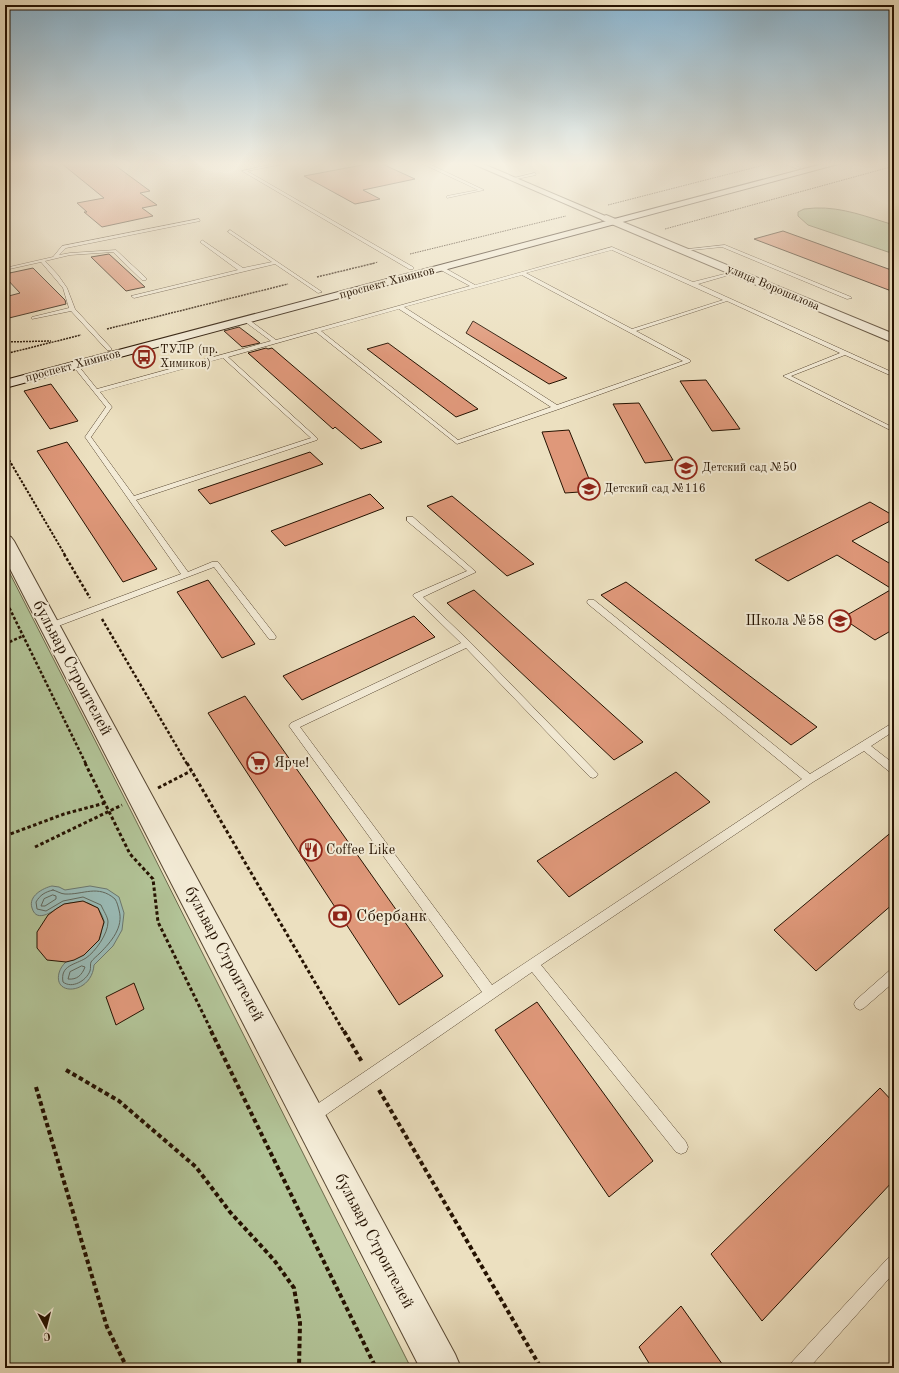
<svg xmlns="http://www.w3.org/2000/svg" width="899" height="1373" viewBox="0 0 899 1373" font-family="'Old Standard TT',serif">
  <style>
    .green { fill: #b2c397; stroke: #6c6a4c }
    .water { fill: #9abcb8; stroke: #6b786f }
    .lines { fill: none; stroke-linecap: round; stroke-linejoin: round }
    .shore { stroke: #60675c; stroke-width: 1 }
    .building { fill: #df987a; stroke: #251201 }
    .service-casing { stroke: #574631; stroke-width: 1 }
    .minor-casing { stroke: #574631; stroke-width: 2 }
    .tertiary-casing { stroke: #574631; stroke-width: 2 }
    .secondary-casing { stroke: #251201; stroke-width: 2 }
    .path-far5 { stroke: #251201; stroke-width: 1; stroke-dasharray: 1.5 1; stroke-linecap: butt }
    .path-far4 { stroke: #251201; stroke-width: 1.5; stroke-dasharray: 2 1; stroke-linecap: butt }
    .path-far3 { stroke: #251201; stroke-width: 2; stroke-dasharray: 2.5 1.5; stroke-linecap: butt }
    .path-far2 { stroke: #251201; stroke-width: 2.5; stroke-dasharray: 3 2; stroke-linecap: butt }
    .path-far1 { stroke: #251201; stroke-width: 3; stroke-dasharray: 3.5 2.5; stroke-linecap: butt }
    .path { stroke: #251201; stroke-width: 4; stroke-dasharray: 4.5 3; stroke-linecap: butt }
    .service { fill: #f3ebd6; fill-rule: evenodd }
    .minor { fill: #f3ebd6; fill-rule: evenodd }
    .tertiary { fill: #f3ebd6; fill-rule: evenodd }
    .secondary { fill: #f3ebd6; fill-rule: evenodd }
    .labels { text-anchor: middle; dominant-baseline: central; stroke-width: 4; stroke-linejoin: round; paint-order: stroke }
    .far-street-label { font-size: 12px; fill: #251201; stroke: #f3ebd6 }
    .far-poi-label { font-size: 12px; fill: #251201; stroke: #f3ebd6; text-anchor: start }
    .poi-label { font-size: 14px; fill: #251201; stroke: #f3ebd6; text-anchor: start }
    .near-street-label { font-size: 17px; fill: #251201; stroke: #f3ebd6 }
    .near-poi-label { font-size: 17px; fill: #251201; stroke: #f3ebd6; text-anchor: start }
  </style>
  <rect width="100%" height="100%" fill="#ece0c0"/>
  <filter id="stains"><feTurbulence type="fractalNoise" baseFrequency=".005" numOctaves="4"/><feColorMatrix values="0 0 0 0 .2 0 0 0 0 .09 0 0 0 0 .02 0 0 0 .5 -.17"/></filter>
  <radialGradient id="worn" r=".72"><stop offset=".6" stop-color="#630" stop-opacity="0"/><stop offset="1" stop-color="#630" stop-opacity=".3"/></radialGradient>
  <!-- green -->
  <g class="green">
    <path d="M815 208C843 207 867 217 894 225V254L808 225 798 216V212L804 209Z"/>
    <path d="M5 564 127 803 411 1368H5Z"/>
  </g>
  <!-- water -->
  <path class="water" d="M52 886 59 887 65 890 90 886 107 889 119 897 124 913 122 930 113 946 94 965C92 994 53 997 59 973 64 955 89 952 99 940 101 937 101 931 102 928 103 926 104 924 104 922 104 918 100 912 98 908 93 906 87 901 81 902 75 902 68 903 63 905 55 909 37 925 32 908 28 896 43 888 52 886Z"/>
  <g class="lines">
    <!-- shore -->
    <g class="shore">
      <path d="M53 890C57 891 61 894 65 894 83 895 98 884 115 899 117 902 118 906 119 910 124 927 111 942 100 953 97 956 93 959 91 962 90 964 91 968 90 971 86 981 72 989 63 982 60 965 75 965 86 958 95 952 108 934 108 922 108 917 103 910 101 905L83 897 63 901 46 911 37 909 36 902C40 895 45 892 53 890Z"/>
      <path d="M53 895 56 896V899L45 906H41L44 899Z"/>
      <path d="M82 966 85 967C82 975 77 980 68 979L70 972Z"/>
    </g>
  </g>
  <!-- building -->
  <g class="building">
    <path d="M61 163H112L150 191 140 193 157 205 142 208 153 216 102 227 84 212H87L77 203 104 198Z"/>
    <path d="M373 163H380L415 179 363 190 380 199 355 204 304 176Z"/>
    <path d="M783 231 894 271V292L754 239Z"/>
    <path d="M109 254 145 287 126 291 91 257Z"/>
    <path d="M33 268 65 300 66 304 5 319V297L20 293 5 277V274Z"/>
    <path d="M473 321 567 378 549 384 466 333Z"/>
    <path d="M239 327 260 343 242 347 224 331Z"/>
    <path d="M388 343 478 409 456 417 367 349Z"/>
    <path d="M266 348 268 349 272 348 382 442 361 449 335 427 333 429 248 353Z"/>
    <path d="M706 380 740 429 712 431 680 381Z"/>
    <path d="M51 384 78 421 50 429 24 391Z"/>
    <path d="M639 403 673 460 645 463 613 404Z"/>
    <path d="M569 430 594 491 565 493 542 432Z"/>
    <path d="M67 442 157 569 123 582 37 451Z"/>
    <path d="M310 452 323 464 210 504 198 490Z"/>
    <path d="M370 494 384 508 285 546 271 531Z"/>
    <path d="M452 496 534 564 507 576 427 506Z"/>
    <path d="M870 502 894 516V519L852 541 894 566V629L875 640 842 618 892 589 837 555 788 581 755 560Z"/>
    <path d="M208 580 255 644 222 658 177 592Z"/>
    <path d="M626 582 817 727 791 745 601 595Z"/>
    <path d="M474 590 643 742 614 760 447 603Z"/>
    <path d="M414 616 435 637 302 700 283 676Z"/>
    <path d="M245 696 443 976 399 1005 208 713Z"/>
    <path d="M676 772 710 802 569 897 537 861Z"/>
    <path d="M894 830V903L816 971 774 930Z"/>
    <path d="M83 901 98 908 104 922 99 940 84 955 74 960 66 962 47 960 37 948V932L48 915 56 909 64 904Z"/>
    <path d="M134 983 144 1009 116 1025 106 997Z"/>
    <path d="M537 1002 653 1161 609 1197 495 1030Z"/>
    <path d="M880 1088 894 1103V1180L762 1321 711 1254Z"/>
    <path d="M681 1306 725 1368H652L639 1347Z"/>
  </g>
  <g class="lines">
    <!-- service casing -->
    <g class="service-casing">
      <g id="service">
        <path d="M278 163H288L247 171 413 267V269H409L242 171Z"/>
        <path d="M421 163H427L484 190 447 198V196L478 190Z"/>
        <path d="M782 163H789L801 168 798 169Z"/>
        <path d="M535 173 536 175 512 180 510 179Z"/>
        <path d="M199 219 200 221 66 248 59 255 70 253 116 250 146 278V280H142L113 252 70 255 45 261 58 275 67 288 75 309 111 348V350H107L71 311 32 319V317L69 308 63 288 41 262 5 270V268L53 257 62 246Z"/>
        <path d="M230 230 322 292 318 293 275 264 134 298 131 296 238 270 200 242 202 240 243 268 272 262 228 232Z"/>
        <path d="M725 245 851 297 852 298 847 299 722 247 682 251 680 250Z"/>
        <path d="M612 247 693 282 736 271V273L698 284 894 373V377L845 355 791 376 894 428V432L783 376 840 353 727 301 636 331 690 360V362L559 409 457 444 316 332 228 357 317 438V440L136 500 188 572 212 562H218L275 635 276 637 275 639H269L214 567 53 628H47L46 626 47 624 181 574 85 437 106 407 73 366V364H77L97 389 271 341 244 321V319H248L276 340 470 286 439 269V267H443L475 285ZM612 250 723 300 632 329 526 273ZM522 275 683 361 557 405 404 307ZM399 309 551 407 458 440 321 331ZM223 358 311 438 134 496 91 437 112 407 100 392Z"/>
        <path d="M407 517H413L476 572 423 597 470 642 598 774 596 777 593 778 590 777 466 648 300 727 492 985 802 779 588 604 587 602 588 600H594L810 774 894 722V731L871 746 894 764V774L891 773 864 751 813 782 541 965 686 1142 688 1147 686 1152 681 1154 676 1152 532 972 317 1121 312 1123 307 1121 305 1116 307 1111 482 992 289 726 291 723 461 643 413 596 414 594 467 571 407 521Z"/>
        <path d="M894 968V982L864 1008 860 1010 856 1008 854 1004 856 1000 890 970Z"/>
        <path d="M894 1255V1273L809 1368H790L792 1362 889 1257Z"/>
      </g>
    </g>
    <!-- minor casing -->
    <g class="minor-casing">
      <path id="minor" d="M471 163H481L610 218 609 220H603Z"/>
    </g>
    <!-- tertiary casing -->
    <g class="tertiary-casing">
      <g id="tertiary">
        <path d="M606 215 894 334V343L602 220 601 218Z"/>
        <path d="M5 535 11 537 14 541 455 1354 461 1368H420L5 559Z"/>
      </g>
    </g>
    <!-- secondary casing -->
    <g class="secondary-casing">
      <path id="secondary" d="M826 163H842L5 388V380Z"/>
    </g>
    <!-- path-far5 -->
    <g class="path-far5">
      <path d="M608 205 772 163"/>
      <path d="M665 229 894 166"/>
      <path d="M410 254 566 216"/>
      <path d="M371 264 378 262"/>
    </g>
    <!-- path-far4 -->
    <g class="path-far4">
      <path d="M317 277 375 263"/>
      <path d="M107 329 288 284"/>
      <path d="M5 342 51 341"/>
      <path d="M5 354 81 335"/>
    </g>
    <!-- path-far3 -->
    <path class="path-far3" d="M5 453 65 555"/>
    <!-- path-far2 -->
    <g class="path-far2">
      <path d="M64 554 90 598"/>
      <path d="M5 599 86 764"/>
      <path d="M102 619 187 764"/>
      <path d="M5 644 23 636"/>
      <path d="M5 760 6 764"/>
    </g>
    <!-- path-far1 -->
    <g class="path-far1">
      <path d="M85 763 130 854 153 879 158 922 212 1032"/>
      <path d="M187 763 344 1032"/>
      <path d="M5 775 6 763"/>
      <path d="M158 788 191 771"/>
      <path d="M5 836 64 814 105 803"/>
      <path d="M35 847 122 805"/>
    </g>
    <!-- path -->
    <g class="path">
      <path d="M211 1031 376 1368"/>
      <path d="M344 1031 362 1062"/>
      <path d="M66 1070 119 1101 196 1167 230 1212 274 1260 294 1288 300 1323 299 1368"/>
      <path d="M36 1087 107 1327 127 1368"/>
      <path d="M379 1090 541 1368"/>
    </g>
    <!-- service -->
    <use href="#service" class="service"/>
    <!-- minor -->
    <use href="#minor" class="minor"/>
    <!-- tertiary -->
    <use href="#tertiary" class="tertiary"/>
    <!-- secondary -->
    <use href="#secondary" class="secondary"/>
  </g>
  <!-- sky -->
  <linearGradient id="sky" x2="0" y2="1"><stop stop-color="#89b7d5"/><stop offset="0.46" stop-color="#f6f1e3"/><stop offset="1" stop-color="#f6f1e3" stop-opacity="0"/></linearGradient>
  <rect width="899" height="356" fill="url(#sky)"/>
  <!-- icons -->
  <defs>
    <g id="bus-ring" transform="scale(1.15)"><circle r="9.5" fill="#f3ebd6" stroke="#8f2418" stroke-width="1.5"/><path d="M-5-6H5V4H4V6H2V4H-2V6H-4V4H-5ZM-3.5-4V0h7V-4ZM-3.5 1.2v1.5H-2V1.2ZM2 1.2v1.5H3.5V1.2Z" fill="#8f2418"/></g>
    <g id="school-ring" transform="scale(1.15)"><circle r="9.5" fill="#f3ebd6" stroke="#8f2418" stroke-width="1.5"/><path d="M0-5L7-2L0 1L-7-2ZM-4 1L0 2.5L4 1V4Q0 6-4 4Z" fill="#8f2418"/></g>
    <g id="supermarket-ring" transform="scale(1.15)"><circle r="9.5" fill="#f3ebd6" stroke="#8f2418" stroke-width="1.5"/><path d="M-6-5.5h2.5l.6 2H6L4.5 2H-2.5L-4.4-4H-6ZM-1.5 3.2a1.3 1.3 0 1 0 .1 0ZM3 3.2a1.3 1.3 0 1 0 .1 0Z" fill="#8f2418"/></g>
    <g id="restaurant-ring" transform="scale(1.15)"><circle r="9.5" fill="#f3ebd6" stroke="#8f2418" stroke-width="1.5"/><path d="M-5-6h1v4h1v-4h1v4h1v-4h1v5L-1.5 .5V6h-2V.5L-5-1ZM5-6V6H3V1.5H1.5Q1.5-4 5-6Z" fill="#8f2418"/></g>
    <g id="bank-ring" transform="scale(1.15)"><circle r="9.5" fill="#f3ebd6" stroke="#8f2418" stroke-width="1.5"/><path d="M-6-4H6V4H-6ZM0-2.3a2.3 2.3 0 1 0 0 4.6a2.3 2.3 0 1 0 0-4.6Z" fill="#8f2418"/></g>
  </defs>
  <g fill-rule="evenodd">
    <use href="#bus-ring" x="144" y="357"/>
    <use href="#school-ring" x="686" y="468"/>
    <use href="#school-ring" x="589" y="489"/>
    <use href="#school-ring" x="840" y="621"/>
    <use href="#supermarket-ring" x="258" y="763"/>
    <use href="#restaurant-ring" x="311" y="850"/>
    <use href="#bank-ring" x="340" y="916"/>
  </g>
  <g class="labels">
    <!-- far-street labels -->
    <g class="far-street-label">
      <text transform="translate(387 283) rotate(-15)">проспект Химиков</text>
      <text transform="translate(773 288) rotate(23)">улица Ворошилова</text>
      <text transform="translate(73 366) rotate(-15)">проспект Химиков</text>
    </g>
    <!-- far-poi labels -->
    <g class="far-poi-label">
      <text x="160" y="350">ТУЛР (пр.<tspan x="160" dy="14">Химиков)</tspan></text>
      <text x="702" y="468">Детский сад №50</text>
      <text x="604" y="489">Детский сад №116</text>
    </g>
    <!-- poi labels -->
    <g class="poi-label">
      <text x="824" y="621" text-anchor="end">Школа №58</text>
      <text x="274" y="763">Ярче!</text>
      <text x="326" y="850">Coffee Like</text>
    </g>
    <!-- near-street labels -->
    <g class="near-street-label">
      <text transform="translate(72 668) rotate(62)">бульвар Строителей</text>
      <text transform="translate(224 954) rotate(62)">бульвар Строителей</text>
      <text transform="translate(374 1241) rotate(62)">бульвар Строителей</text>
    </g>
    <!-- near-poi labels -->
    <g class="near-poi-label">
      <text x="356" y="916">Сбербанк</text>
    </g>
  </g>
  <!-- margin -->
  <rect width="899" height="1373" fill="none" stroke="#ece0c0" stroke-width="20"/>
  <rect x="6" y="6" width="887" height="1361" fill="none" stroke="#251201" stroke-width="2"/>
  <rect x="10" y="10" width="879" height="1353" fill="none" stroke="#251201"/>
  <!-- north arrow -->
  <g transform="translate(46 1327) rotate(173)" stroke="#f3ebd6" stroke-width="3" paint-order="stroke">
  <path d="M0-3L7 15L0 10L-7 15Z" fill="#251201"/>
  <text y="-6" font-size="11" font-weight="bold" text-anchor="middle" fill="#251201">С</text>
  </g>
  <rect width="100%" height="100%" filter="url(#stains)"/>
  <rect width="100%" height="100%" fill="url(#worn)"/>
</svg>
